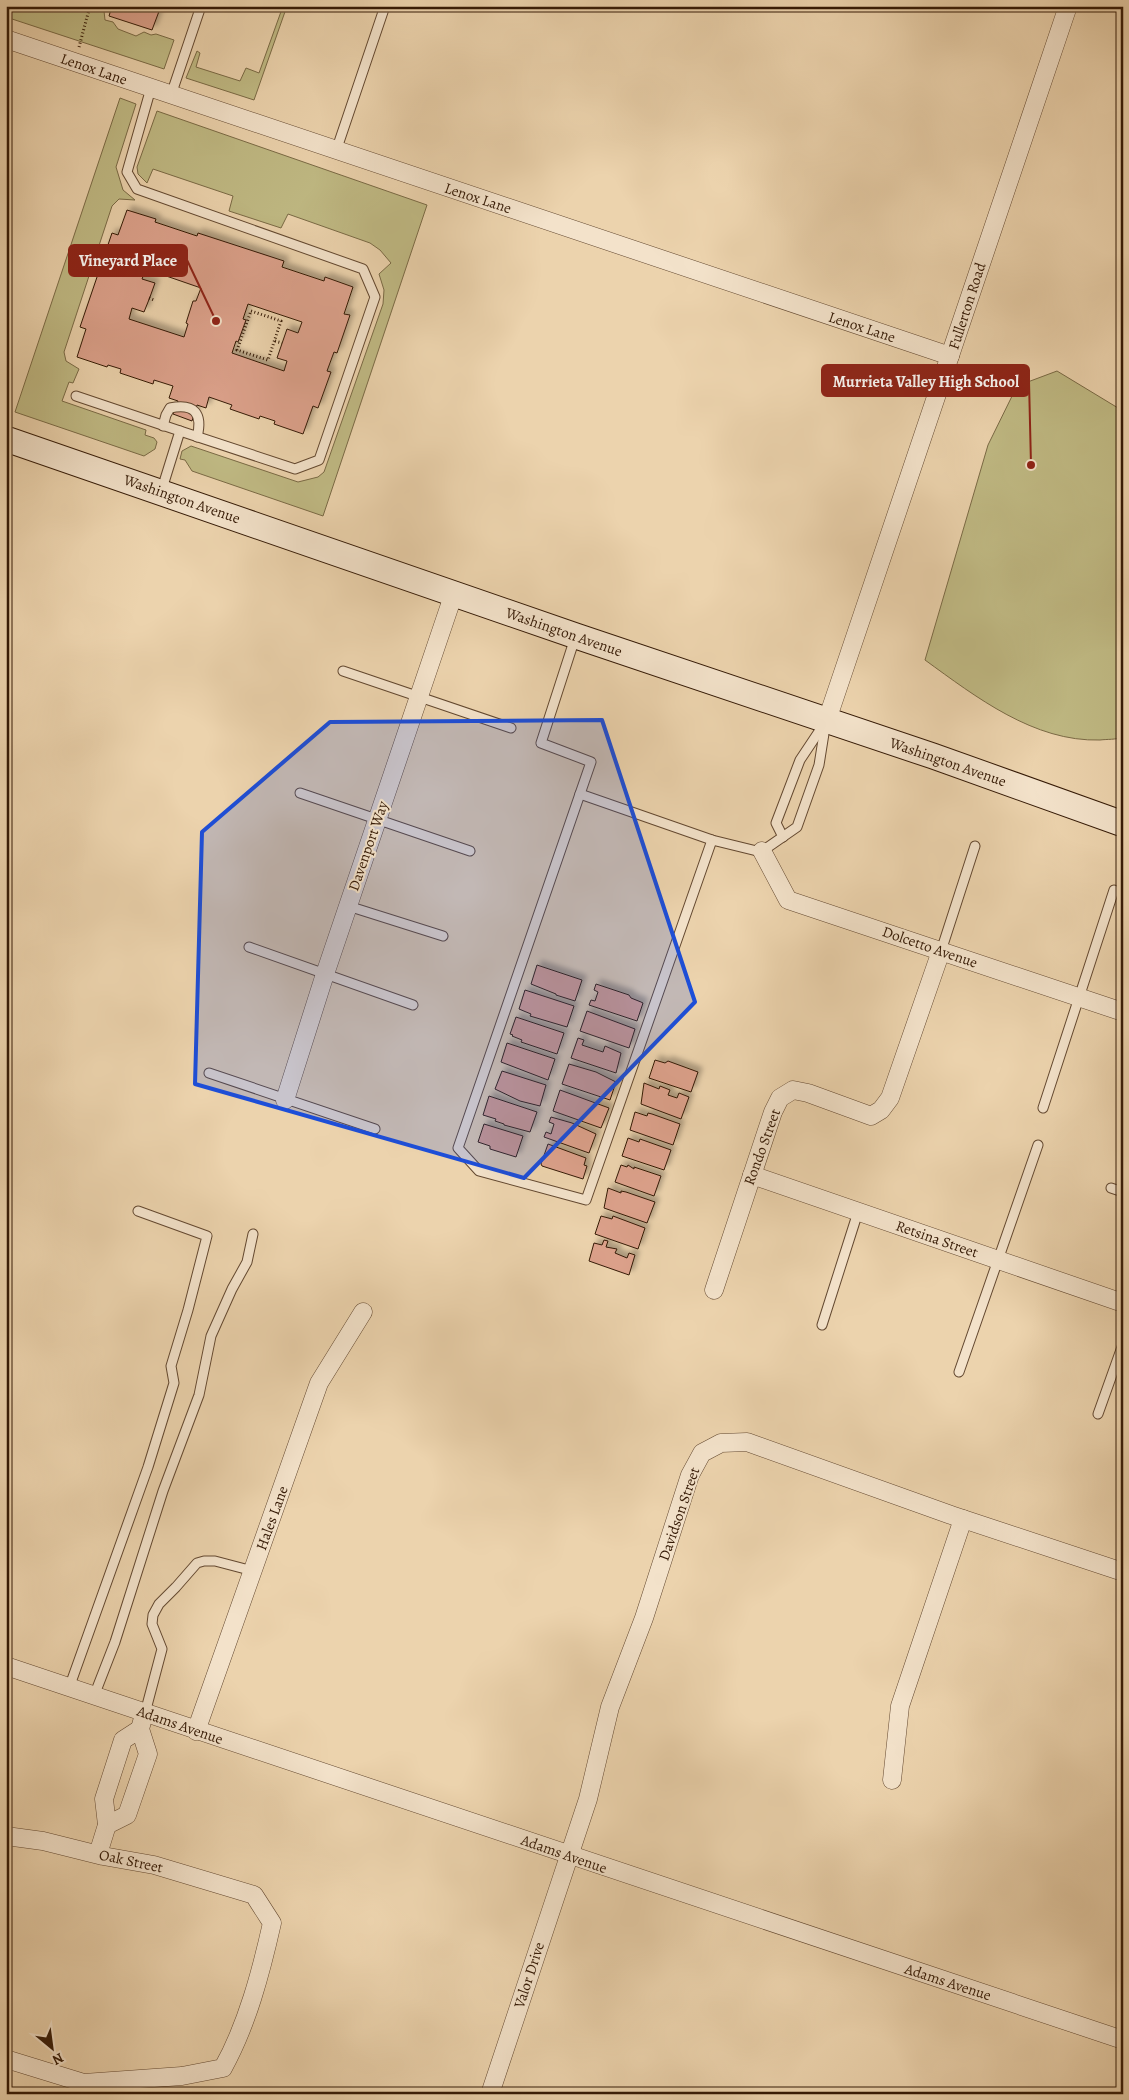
<svg xmlns="http://www.w3.org/2000/svg" width="1129" height="2100" viewBox="0 0 1129 2100" font-family="Alegreya,serif">
  <style>
    .green { fill: #c0ba84; stroke: #7a6a45 }
    .building { fill: #dca18b; stroke: #351a06; fill-rule: evenodd; filter: url(#shadow) }
    .lines { fill: none; stroke-linecap: round; stroke-linejoin: round }
    .lane-casing { stroke: #634830; stroke-width: 11 }
    .street-casing { stroke: #634830; stroke-width: 19 }
    .secondary-casing { stroke: #351a06; stroke-width: 27 }
    .path { stroke: #351a06; stroke-width: 3; stroke-dasharray: 1 2.5; stroke-linecap: butt }
    .lane { stroke: #f3e2ca; stroke-width: 9 }
    .street { stroke: #f3e2ca; stroke-width: 18 }
    .secondary { stroke: #f3e2ca; stroke-width: 25 }
    .marked { fill: #1d4ed8; fill-opacity: 0.2; stroke: #1d4ed8; stroke-width: 4; stroke-linejoin: round }
    .labels { text-anchor: middle; dominant-baseline: central; stroke-width: 4; stroke-linejoin: round; paint-order: stroke }
    .street-label { font-size: 15px; fill: #351a06; stroke: #f3e2ca }
    .leader { fill: none; stroke: #8f2418; stroke-width: 2 }
    .callout-dot { fill: #8f2418; stroke: #f3e2ca; stroke-width: 2 }
    .callout { fill: #8f2418; stroke: #8f2418; stroke-width: 2 }
    .callout-label { font-size: 16px; text-anchor: middle; font-weight: bold; fill: #fff }
  </style>
  <defs>
    <filter id="shadow"><feDropShadow dx="4.5" dy="-4.5" stdDeviation="2.5" flood-color="#0004"/></filter>
  </defs>
  <rect width="100%" height="100%" fill="#ecd3ad"/>
  <filter id="stains"><feTurbulence type="fractalNoise" baseFrequency=".004" numOctaves="4"/><feColorMatrix values="0 0 0 0 .2 0 0 0 0 .09 0 0 0 0 .02 0 0 0 .5 -.17"/></filter>
  <radialGradient id="worn" r=".72"><stop offset=".6" stop-color="#630" stop-opacity="0"/><stop offset="1" stop-color="#630" stop-opacity=".3"/></radialGradient>
  <!-- green -->
  <g class="green">
    <path d="M6 6H88L104 11 105 20 113 22 118 29 136 36 144 32 151 35 156 34 174 40 164 69 6 17Z"/>
    <path d="M283 6H287L254 100 186 78 197 51 200 53 196 67 240 81 246 68 259 73Z"/>
    <path d="M120 98 136 104 116 167 123 190 135 200 119 199 112 206 64 352 66 361 79 369 73 383 69 382 62 401 146 430 145 435 154 438 157 442 155 449 144 456 15 412Z"/>
    <path d="M157 111 427 205 323 516 192 471 185 460 180 459 182 451 191 446 298 482 318 477 324 472 383 304 384 290 379 274 391 263 380 250 370 243 288 214 281 228 229 211 233 196 153 169 147 183 138 174 137 167Z"/>
    <path d="M1057 371 1123 411V737C1115 740 1108 739 1100 740 1034 742 976 697 925 660L988 445 1017 386Z"/>
  </g>
  <!-- building -->
  <g class="building">
    <path d="M112 6H161L152 30 109 16Z"/>
    <path d="M127 210 156 219 155 222 197 236 198 233 284 261 282 267 324 281 325 277 353 287 344 314 350 315 337 353 334 352 327 371 331 372 318 408 313 406 303 434 274 424 275 421 260 416 259 419 230 409 232 405 209 397 206 408 197 405 192 421 173 414 178 401 169 398 173 386 154 380 153 384 120 373 121 369 108 365 107 367 77 357 86 329 80 327 112 233 118 235ZM146 269 201 288 196 301H193L186 323 188 324 184 337 129 319 132 308 144 312 150 297 155 283 142 279ZM248 304 302 322 298 333 287 329 277 358 287 361 284 371 232 353 236 341 238 342 246 320 243 319Z"/>
    <path d="M537 965 582 980 575 1001 556 995V994L531 984Z"/>
    <path d="M596 984 629 995 631 998 641 1002 643 1003 637 1021 589 1005 591 1000 595 1001 598 992 594 990Z"/>
    <path d="M525 990 574 1006 567 1027 530 1016 531 1014 519 1009Z"/>
    <path d="M587 1011 635 1029 629 1048 580 1031Z"/>
    <path d="M516 1017 564 1033 557 1054 521 1042 522 1040 512 1036 513 1035 510 1034Z"/>
    <path d="M578 1038 584 1040 582 1045 603 1052 605 1046 621 1053 616 1073 571 1058Z"/>
    <path d="M507 1043 555 1059 548 1080 501 1062Z"/>
    <path d="M655 1060 665 1063 668 1061 698 1072 691 1092 649 1078Z"/>
    <path d="M569 1064 596 1072 616 1082 610 1100 562 1084Z"/>
    <path d="M502 1071 546 1085 540 1106 520 1101 495 1089Z"/>
    <path d="M644 1083 659 1089 660 1086 670 1090 668 1095 677 1098 679 1093 689 1097 681 1119 641 1104Z"/>
    <path d="M560 1090 609 1108 601 1128 553 1111Z"/>
    <path d="M489 1096 537 1112 530 1132 504 1125V1124L495 1121 496 1119 483 1115Z"/>
    <path d="M635 1112 647 1116 648 1113 652 1114 680 1124 673 1145 630 1130Z"/>
    <path d="M551 1117 572 1123 596 1134 589 1153 544 1137 546 1132 551 1134 554 1124 549 1122Z"/>
    <path d="M484 1124 523 1136 516 1157 490 1149V1146L478 1142Z"/>
    <path d="M628 1138 639 1142 640 1139 671 1150 664 1170 622 1156Z"/>
    <path d="M548 1144 586 1158 584 1165 587 1166 583 1179 542 1166 541 1164Z"/>
    <path d="M621 1165 627 1167 628 1165 634 1169V1167L661 1176 654 1196 615 1182Z"/>
    <path d="M608 1188 621 1193V1191L626 1192 655 1202 647 1223 604 1208Z"/>
    <path d="M601 1216 612 1219 613 1216 645 1228 638 1249 595 1234Z"/>
    <path d="M604 1240 608 1241 606 1247 617 1249 615 1253 627 1258 629 1253 635 1255 629 1275 589 1261 594 1243 602 1245Z"/>
  </g>
  <g class="lines">
    <!-- lane casing -->
    <g class="lane-casing">
      <g id="lane">
        <path d="M151 88 127 172 137 189 363 269 375 297 319 460 295 469 180 431 161 492"/>
        <path d="M171 95 201 6"/>
        <path d="M336 151 385 6"/>
        <path d="M76 396 180 431"/>
        <path d="M163 426 166 415 170 408C195 403 203 414 197 437"/>
        <path d="M575 638 541 743 591 762 458 1148 479 1171 586 1200 712 840"/>
        <path d="M343 671 511 728"/>
        <path d="M300 793 470 851"/>
        <path d="M580 794 712 840 761 852 797 827 819 765 826 721"/>
        <path d="M783 837 776 823 800 760 824 724"/>
        <path d="M348 906 443 936"/>
        <path d="M249 947 413 1005"/>
        <path d="M941 951 975 846"/>
        <path d="M209 1073 375 1129"/>
        <path d="M1043 1108 1114 890"/>
        <path d="M1111 1188 1123 1192"/>
        <path d="M822 1325 858 1212"/>
        <path d="M959 1372 1038 1145"/>
        <path d="M1098 1414 1123 1344"/>
        <path d="M69 1688 148 1467 174 1383 171 1366 188 1310 207 1236 138 1211"/>
        <path d="M94 1696 115 1642 163 1491 199 1395 211 1336 232 1289 247 1262 253 1234"/>
        <path d="M145 1713 162 1649 152 1624 153 1615 159 1604 176 1587 197 1563 204 1561H215L253 1571"/>
      </g>
    </g>
    <!-- street casing -->
    <g class="street-casing">
      <g id="street">
        <path d="M6 39 950 356"/>
        <path d="M827 720 1068 6"/>
        <path d="M762 851 788 900 1123 1012"/>
        <path d="M285 1100 325 974 454 593"/>
        <path d="M752 1175 1123 1303"/>
        <path d="M714 1290 773 1112 780 1098 793 1090 808 1093 871 1116 881 1110 890 1098 941 951"/>
        <path d="M6 1666 1123 2040"/>
        <path d="M196 1731 319 1383 363 1312"/>
        <path d="M892 1780 900 1706 963 1519"/>
        <path d="M107 1825 127 1815 148 1754 140 1729 143 1718"/>
        <path d="M6 1836 43 1841 103 1856 154 1865 254 1895 272 1923C261 1972 247 2025 223 2068L182 2076 84 2083 6 2059"/>
        <path d="M98 1854 107 1825 104 1799 123 1740 140 1729"/>
        <path d="M490 2094 588 1799 610 1707 644 1618 690 1475 702 1453 721 1443 747 1442 951 1515 1123 1572"/>
      </g>
    </g>
    <!-- secondary casing -->
    <g class="secondary-casing">
      <path id="secondary" d="M6 439 576 636 933 756 1123 824"/>
    </g>
    <!-- path -->
    <g class="path">
      <path d="M79 47 90 6"/>
      <path d="M149 298 154 300"/>
      <path d="M251 311 281 321 268 360 237 350Z"/>
      <path d="M275 341 282 343"/>
    </g>
    <!-- lane -->
    <use href="#lane" class="lane"/>
    <!-- street -->
    <use href="#street" class="street"/>
    <!-- secondary -->
    <use href="#secondary" class="secondary"/>
  </g>
  <!-- marked area -->
  <path class="marked" d="M602 720 695 1002 524 1178 195 1084 202 832 330 722Z"/>
  <g class="labels">
    <!-- street labels -->
    <g class="street-label">
      <text transform="translate(94 69) rotate(19)">Lenox Lane</text>
      <text transform="translate(478 198) rotate(18)">Lenox Lane</text>
      <text transform="translate(967 306) rotate(-72)">Fullerton Road</text>
      <text transform="translate(862 327) rotate(18)">Lenox Lane</text>
      <text transform="translate(182 499) rotate(19)">Washington Avenue</text>
      <text transform="translate(564 632) rotate(19)">Washington Avenue</text>
      <text transform="translate(948 762) rotate(19)">Washington Avenue</text>
      <text transform="translate(368 846) rotate(-71)">Davenport Way</text>
      <text transform="translate(930 947) rotate(19)">Dolcetto Avenue</text>
      <text transform="translate(762 1147) rotate(-70)">Rondo Street</text>
      <text transform="translate(937 1239) rotate(19)">Retsina Street</text>
      <text transform="translate(679 1514) rotate(-71)">Davidson Street</text>
      <text transform="translate(272 1518) rotate(-70)">Hales Lane</text>
      <text transform="translate(180 1725) rotate(19)">Adams Avenue</text>
      <text transform="translate(564 1854) rotate(19)">Adams Avenue</text>
      <text transform="translate(131 1861) rotate(12)">Oak Street</text>
      <text transform="translate(529 1975) rotate(-72)">Valor Drive</text>
      <text transform="translate(948 1982) rotate(18)">Adams Avenue</text>
    </g>
  </g>
  <!-- callouts -->
  <path class="leader" d="M216 321L187 260M1031 465L1029 381"/>
  <g class="callout-dot">
    <circle cx="216" cy="321" r="5"/>
    <circle cx="1031" cy="465" r="5"/>
  </g>
  <g class="callout">
    <rect x="69" y="245" width="118" height="31" rx="5"/>
    <rect x="822" y="365" width="207" height="31" rx="5"/>
  </g>
  <g class="callout-label">
    <text x="128" y="266">Vineyard Place</text>
    <text x="926" y="387">Murrieta Valley High School</text>
  </g>
  <!-- margin -->
  <rect width="1129" height="2100" fill="none" stroke="#ecd3ad" stroke-width="25"/>
  <rect x="8" y="8" width="1114" height="2085" fill="none" stroke="#351a06" stroke-width="2.5"/>
  <rect x="12" y="12" width="1104" height="2075" fill="none" stroke="#351a06"/>
  <!-- north arrow -->
  <g transform="translate(52 2048) rotate(151)" stroke="#f3e2ca" stroke-width="4" paint-order="stroke">
  <path d="M0-4L9 19L0 12L-9 19Z" fill="#351a06"/>
  <text y="-8" font-size="14" font-weight="bold" text-anchor="middle" fill="#351a06">N</text>
  </g>
  <rect width="100%" height="100%" filter="url(#stains)"/>
  <rect width="100%" height="100%" fill="url(#worn)"/>
</svg>
